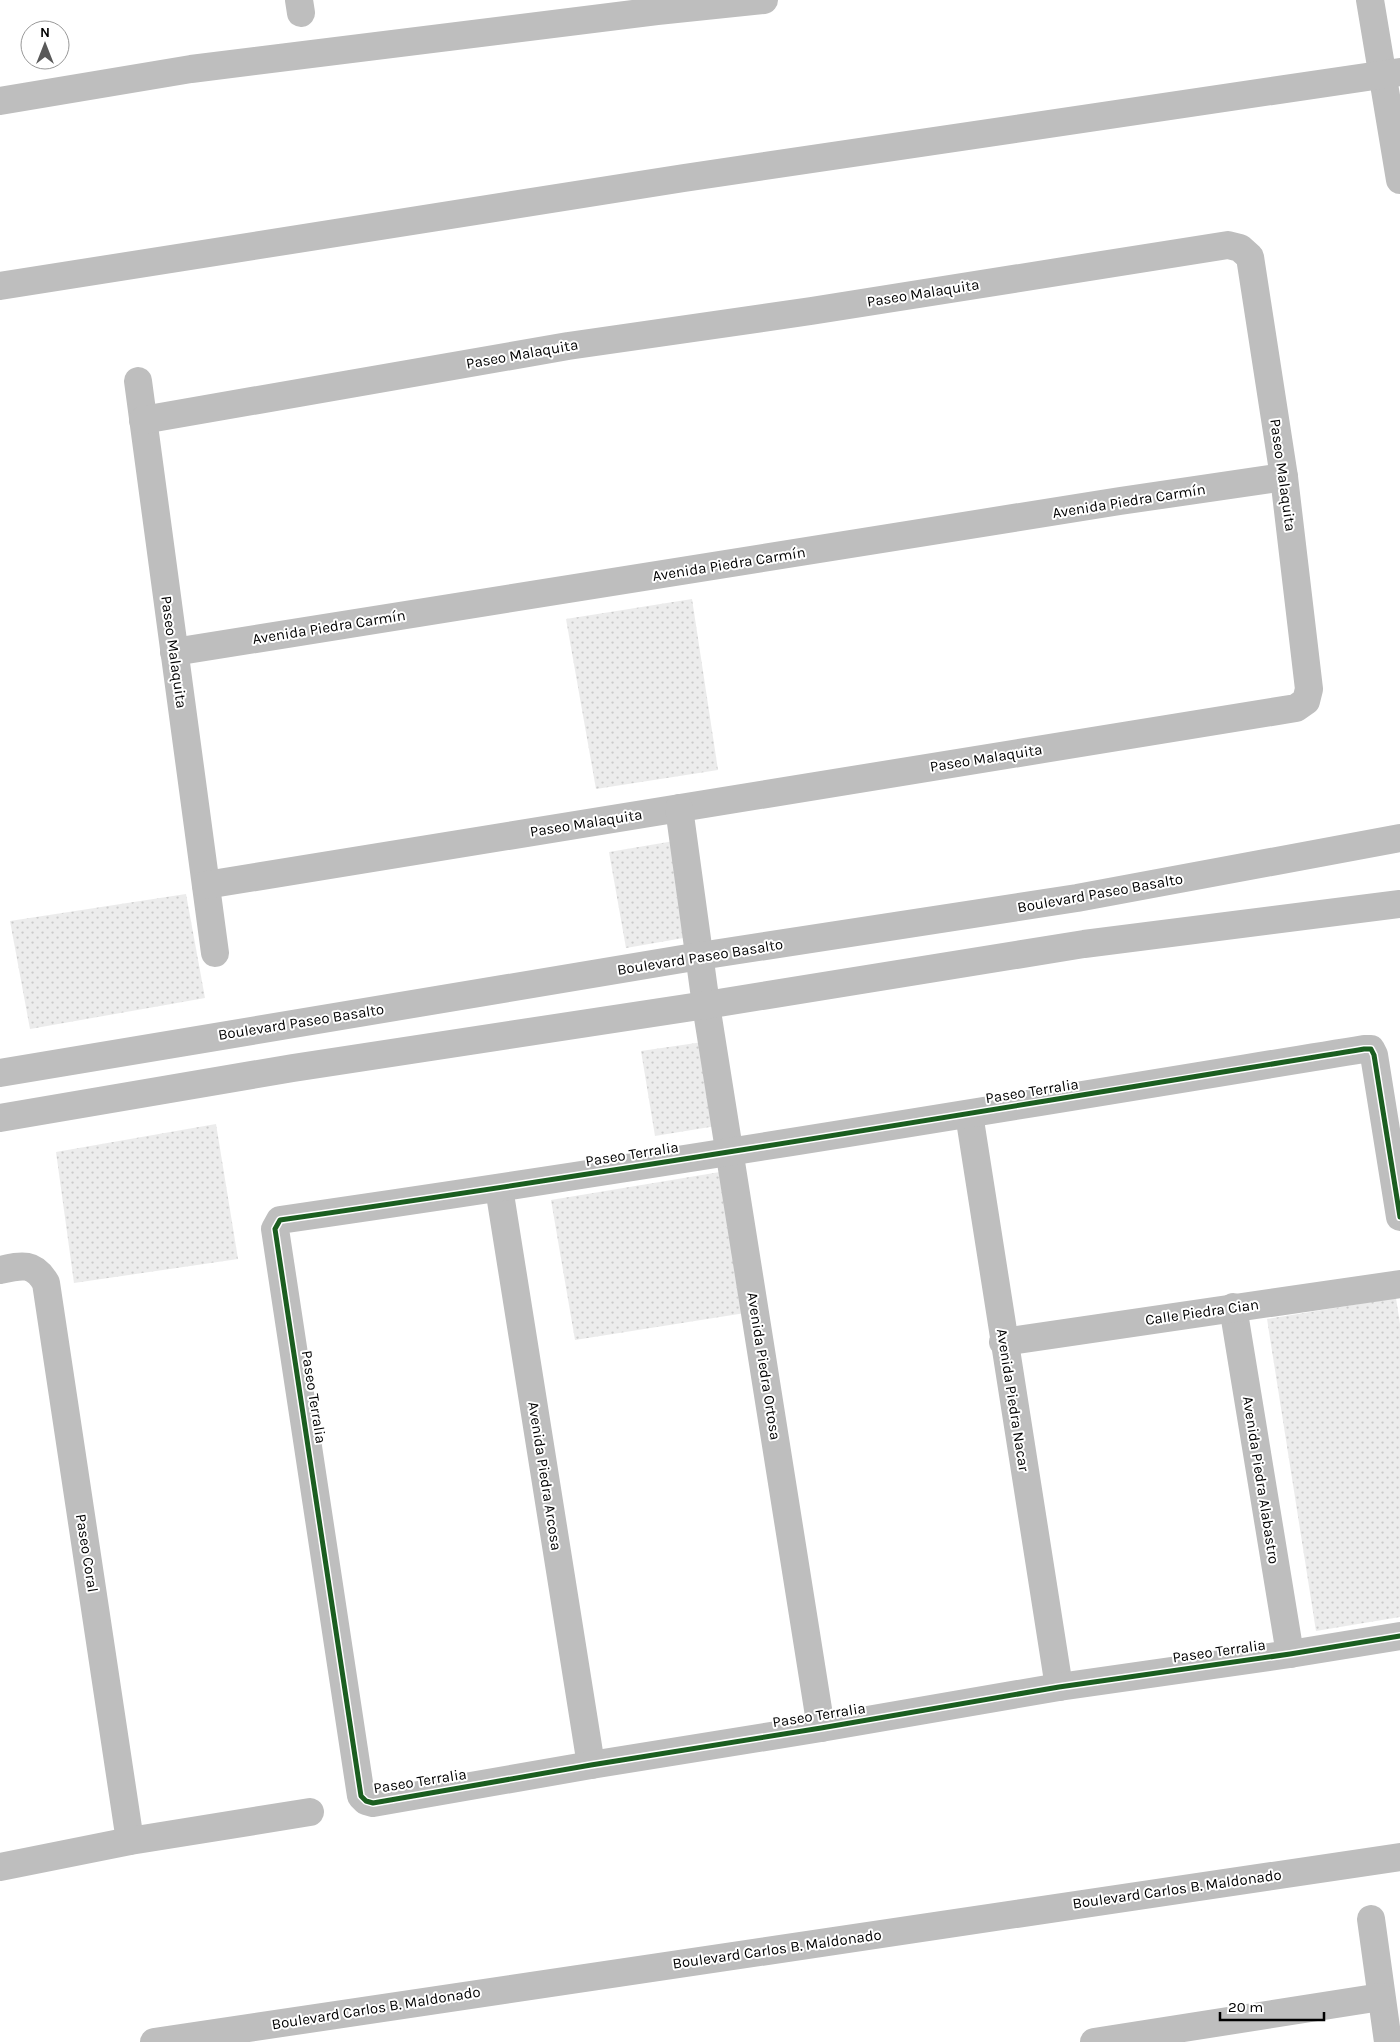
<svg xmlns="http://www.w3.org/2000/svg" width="1400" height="2042" viewBox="0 0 1400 2042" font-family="Karla,sans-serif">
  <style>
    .park { fill: url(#park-dots) }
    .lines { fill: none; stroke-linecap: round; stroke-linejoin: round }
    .minor { stroke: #bebebe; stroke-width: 28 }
    .cycleway-casing { stroke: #fff; stroke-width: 8 }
    .cycleway { stroke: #1b5e20; stroke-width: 5 }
    .labels { text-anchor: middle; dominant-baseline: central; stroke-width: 4; stroke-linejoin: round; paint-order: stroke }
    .street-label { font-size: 15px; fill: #000; stroke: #fff }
  </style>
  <defs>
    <pattern id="park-dots" width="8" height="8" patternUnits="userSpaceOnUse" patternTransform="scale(1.25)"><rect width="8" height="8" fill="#ececec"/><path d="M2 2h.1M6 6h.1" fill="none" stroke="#c9c9c9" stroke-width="1.8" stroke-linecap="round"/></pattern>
  </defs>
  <rect width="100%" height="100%" fill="#fff"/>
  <!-- park -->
  <g class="park">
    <path d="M692 599 718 770 596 789 566 619Z"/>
    <path d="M680 840 695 936 626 948 609 852Z"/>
    <path d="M186 894 205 998 30 1029 10 921Z"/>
    <path d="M703 1042 716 1126 655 1136 641 1051Z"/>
    <path d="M216 1124 238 1259 74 1283 56 1152Z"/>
    <path d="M720 1172 745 1313 575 1340 551 1200Z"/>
    <path d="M1396 1298 1400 1324V1617L1316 1631 1267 1319Z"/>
  </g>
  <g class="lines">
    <!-- minor -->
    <g class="minor">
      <path d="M299 0 301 13"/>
      <path d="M1370 0 1400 180"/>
      <path d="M0 101 191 69 657 11 764 0"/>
      <path d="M0 286 684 178 1400 72"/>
      <path d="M138 381 215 953"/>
      <path d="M143 420 568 346 811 311 1228 245 1240 248 1250 257 1284 477 1309 689 1306 701 1296 708 206 885"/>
      <path d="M174 652 1120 501 1284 477"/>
      <path d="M679 808 706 1005 821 1728"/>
      <path d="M0 1073 700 956 1077 898 1400 838"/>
      <path d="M969 1114 1059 1687"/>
      <path d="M0 1118 293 1068 706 1005 1084 944 1400 904"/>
      <path d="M499 1188 591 1765"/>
      <path d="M1400 1217 1374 1055 1371 1049H1364C1003 1108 642 1168 280 1220L275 1229 361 1796 366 1801 373 1803 591 1765 821 1728 1059 1687 1290 1654 1400 1636"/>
      <path d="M0 1270C22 1265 34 1262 46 1283L130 1841"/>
      <path d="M1233 1307 1290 1654"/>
      <path d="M1003 1342 1400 1284"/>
      <path d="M0 1867 130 1841 310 1812"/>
      <path d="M1371 1919 1388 2042"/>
      <path d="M154 2042 1400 1857"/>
      <path d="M1094 2042 1381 1997"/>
    </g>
    <!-- cycleway casing -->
    <g class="cycleway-casing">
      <path id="cycleway" d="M1400 1217 1374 1055 1371 1049H1364C1003 1108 642 1168 280 1220L275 1229 361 1796 366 1801 373 1803 591 1765 821 1728 1059 1687 1290 1654 1400 1636"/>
    </g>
    <!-- cycleway -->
    <use href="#cycleway" class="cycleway"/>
  </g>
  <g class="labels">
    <!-- street labels -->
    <g class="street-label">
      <text transform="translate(923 293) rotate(-9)">Paseo Malaquita</text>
      <text transform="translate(522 354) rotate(-10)">Paseo Malaquita</text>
      <text transform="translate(1283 475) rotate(82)">Paseo Malaquita</text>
      <text transform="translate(1129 501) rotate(-9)">Avenida Piedra Carmín</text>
      <text transform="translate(729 564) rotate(-9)">Avenida Piedra Carmín</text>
      <text transform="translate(329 627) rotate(-9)">Avenida Piedra Carmín</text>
      <text transform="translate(174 652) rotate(82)">Paseo Malaquita</text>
      <text transform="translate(986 758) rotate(-9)">Paseo Malaquita</text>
      <text transform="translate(586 823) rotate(-9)">Paseo Malaquita</text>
      <text transform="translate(1100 893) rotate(-10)">Boulevard Paseo Basalto</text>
      <text transform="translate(700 957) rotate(-9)">Boulevard Paseo Basalto</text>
      <text transform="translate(301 1022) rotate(-9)">Boulevard Paseo Basalto</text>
      <text transform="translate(1032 1091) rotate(-9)">Paseo Terralia</text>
      <text transform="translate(632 1154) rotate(-9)">Paseo Terralia</text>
      <text transform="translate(1202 1312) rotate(-8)">Calle Piedra Cian</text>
      <text transform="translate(764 1366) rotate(81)">Avenida Piedra Ortosa</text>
      <text transform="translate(314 1397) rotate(81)">Paseo Terralia</text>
      <text transform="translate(1013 1400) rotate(81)">Avenida Piedra Nacar</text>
      <text transform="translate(545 1476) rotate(81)">Avenida Piedra Arcosa</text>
      <text transform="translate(1261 1480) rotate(81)">Avenida Piedra Alabastro</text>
      <text transform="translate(87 1553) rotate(81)">Paseo Coral</text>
      <text transform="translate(1219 1651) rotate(-8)">Paseo Terralia</text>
      <text transform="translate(819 1715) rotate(-9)">Paseo Terralia</text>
      <text transform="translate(420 1781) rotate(-9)">Paseo Terralia</text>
      <text transform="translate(1177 1889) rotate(-8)">Boulevard Carlos B. Maldonado</text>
      <text transform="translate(777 1949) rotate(-8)">Boulevard Carlos B. Maldonado</text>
      <text transform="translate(376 2008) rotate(-9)">Boulevard Carlos B. Maldonado</text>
    </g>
  </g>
  <!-- north arrow -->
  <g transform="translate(45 45)"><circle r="24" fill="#ffffff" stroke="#999999"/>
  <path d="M0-4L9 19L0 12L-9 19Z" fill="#595959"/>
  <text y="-8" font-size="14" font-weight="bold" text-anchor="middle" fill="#000000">N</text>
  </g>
  <!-- scale -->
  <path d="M1220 2012v8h104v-8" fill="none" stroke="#000000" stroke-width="2.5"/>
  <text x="1228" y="2012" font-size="15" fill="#000000" stroke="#ffffff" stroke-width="4" paint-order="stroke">20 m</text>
</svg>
